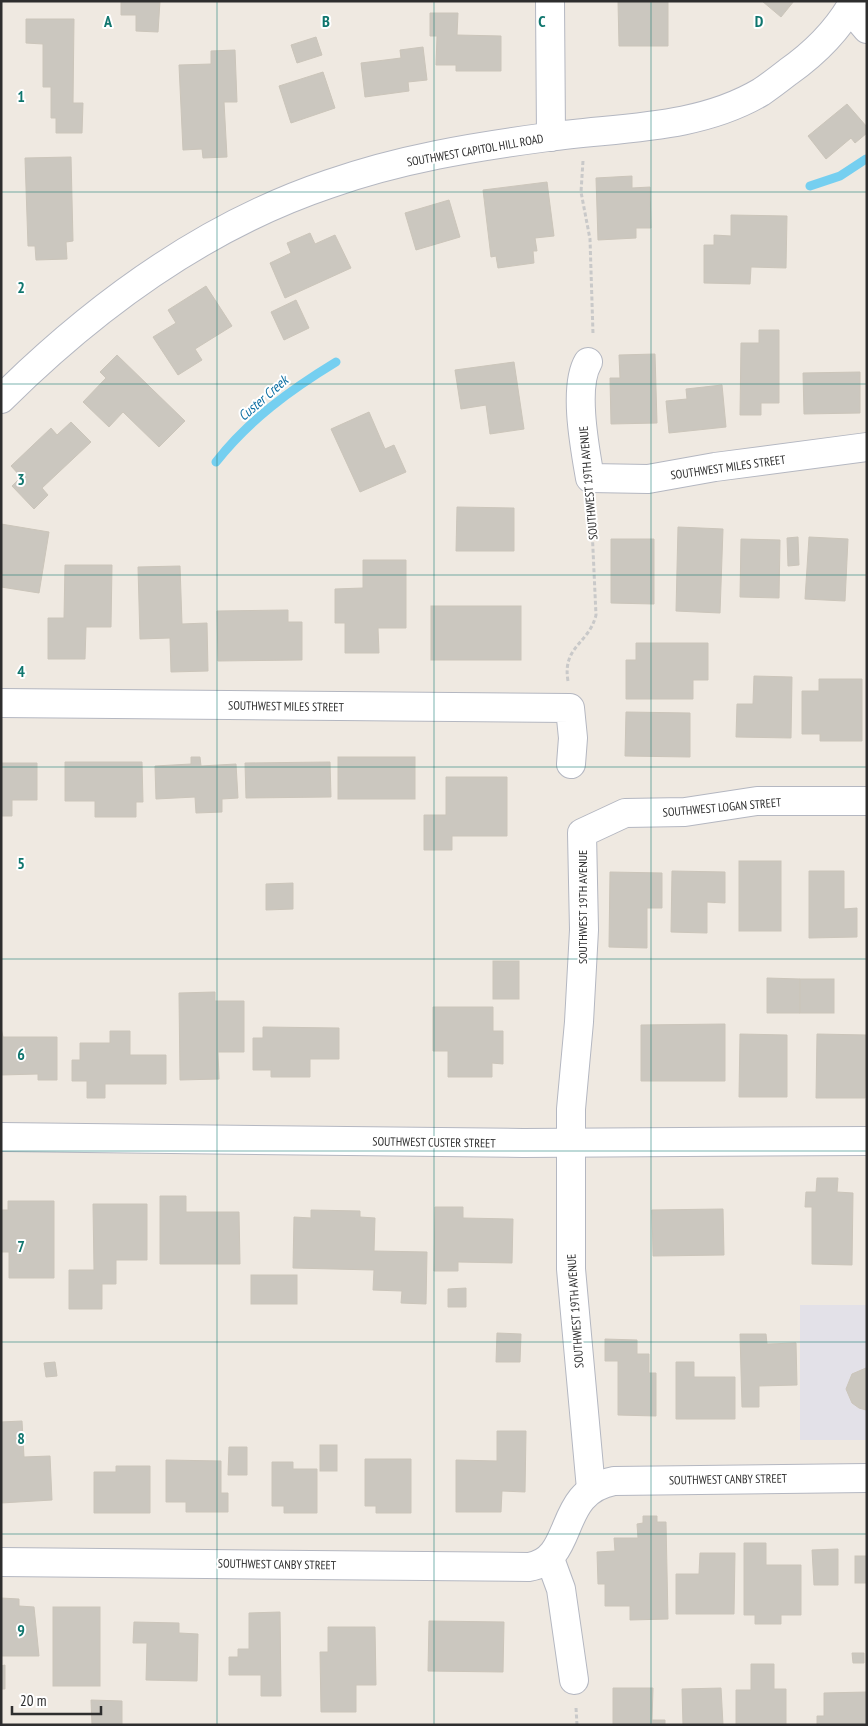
<svg xmlns="http://www.w3.org/2000/svg" width="868" height="1726" viewBox="0 0 868 1726" font-family="'PT Sans Narrow',sans-serif">
  <style>
    .industrial { fill: #e3e1e8 }
    .lines { fill: none; stroke-linecap: round; stroke-linejoin: round }
    .stream { stroke: #75cff0; stroke-width: 9 }
    .building { fill: #cbc7bf; stroke: #cbc5ba }
    .minor-casing { stroke: #b4b7c1; stroke-width: 30 }
    .path { stroke: #c9c9c9; stroke-width: 3; stroke-dasharray: 4 2.5; stroke-linecap: butt }
    .minor { stroke: #fff; stroke-width: 28 }
    .grid { fill: none; stroke: #0f766e; stroke-width: 1; stroke-opacity: 0.55 }
    .labels { text-anchor: middle; dominant-baseline: central; stroke-width: 4; stroke-linejoin: round; paint-order: stroke }
    .street-label { font-size: 12px; fill: #2e2e2e; stroke: #fff }
    .water-label { font-size: 14px; font-style: italic; fill: #0d6fa3; stroke: #fff }
    .grid-label { font-size: 16px; text-anchor: middle; font-weight: bold; fill: #0f766e; stroke: #fff; stroke-width: 4; stroke-linejoin: round; paint-order: stroke }
  </style>
  <rect width="100%" height="100%" fill="#efe9e1"/>
  <!-- industrial -->
  <rect class="industrial" x="800" y="1305" width="67" height="135"/>
  <g class="lines">
    <!-- stream -->
    <g class="stream">
      <path d="M810 186 840 176 866 159"/>
      <path d="M216 462C249 420 290 390 336 362"/>
    </g>
  </g>
  <!-- building -->
  <g class="building">
    <path d="M121 1H160L158 32 136 31V15H121Z"/>
    <path d="M618 1H668V46H619Z"/>
    <path d="M762 1H794L781 17Z"/>
    <path d="M430 13H458L457 35 501 36V71H456V65H436L437 36H430Z"/>
    <path d="M26 19H74L73 103H83L82 133H56V118H51V87H43V44L26 43Z"/>
    <path d="M316 37 322 55 297 63 291 45Z"/>
    <path d="M423 47 427 80 408 82 409 91 365 97 361 63 401 58 400 50Z"/>
    <path d="M235 50 237 102H224L227 157 203 158 202 149 183 150 179 65 211 64V51Z"/>
    <path d="M323 72 335 108 291 123 279 86Z"/>
    <path d="M847 104 867 127V133L855 143 851 138 826 159 808 136Z"/>
    <path d="M71 157 73 241 66 242 67 259 36 260 35 246H28L25 158Z"/>
    <path d="M632 176V188L650 187 651 228H636V238L598 240 596 178Z"/>
    <path d="M547 182 554 236 535 238 537 251H533L534 263 498 268 496 256 491 257 483 190Z"/>
    <path d="M449 200 460 237 416 250 405 213Z"/>
    <path d="M731 215 787 216 786 268 751 267 750 284 704 283V245H714V235L731 236Z"/>
    <path d="M310 233 315 244 335 235 351 268 285 298 270 263 291 253 287 243Z"/>
    <path d="M206 286 232 326 195 349 202 360 178 375 153 337 176 323 168 310Z"/>
    <path d="M296 300 309 328 284 340 271 312Z"/>
    <path d="M759 330H779V403H761V415H740L741 343H759Z"/>
    <path d="M655 354 657 423 611 424 610 378H620L619 355Z"/>
    <path d="M117 355 185 421 159 447 123 412 109 427 83 402 106 378 100 372Z"/>
    <path d="M514 362 524 429 490 434 486 405 461 409 455 370Z"/>
    <path d="M860 372V413L804 414 803 373Z"/>
    <path d="M722 385 726 427 669 433 666 401 687 399 686 389Z"/>
    <path d="M369 412 385 449 394 445 406 472 360 492 331 429Z"/>
    <path d="M71 422 91 442 42 488 48 495 34 509 12 486 21 477 11 466 51 428 57 435Z"/>
    <path d="M457 507 514 508V551H456Z"/>
    <path d="M1 524 49 532 39 593 1 587Z"/>
    <path d="M678 527 723 529 720 613 676 611Z"/>
    <path d="M798 537 799 565 788 566 787 538Z"/>
    <path d="M809 537 848 539 845 601 805 599Z"/>
    <path d="M611 539H654V604L611 603Z"/>
    <path d="M741 539 780 540 779 598 740 597Z"/>
    <path d="M363 560H406V628H378L379 653H345V623H335V589L363 588Z"/>
    <path d="M65 565H112L111 627H86L85 659H48V618H64Z"/>
    <path d="M180 566 182 624 207 623 208 671 171 672 170 638 140 639 138 567Z"/>
    <rect x="431" y="606" width="90" height="54"/>
    <path d="M288 610V622H302V660L218 661 217 611Z"/>
    <path d="M636 643H708V680H693V699H626V660H636Z"/>
    <path d="M754 676 792 677 791 738 736 737 737 704H753Z"/>
    <path d="M819 679H862V741H820V734H802V691H819Z"/>
    <path d="M626 712 690 713V757L625 756Z"/>
    <path d="M191 757H200L201 766 236 764 238 798 222 799V812L196 813 195 797 156 799 155 766 191 764Z"/>
    <rect x="338" y="757" width="77" height="42"/>
    <path d="M65 762H142L143 802H136V817H95V801H65Z"/>
    <path d="M330 762 331 797 246 798 245 763Z"/>
    <path d="M1 763H37V800H12V816H1Z"/>
    <path d="M446 777H507V836H452V850H424V815H446Z"/>
    <rect x="739" y="861" width="42" height="70"/>
    <path d="M672 871 725 872V903L707 902V933L671 932Z"/>
    <path d="M809 871H844V909L857 908V937L809 938Z"/>
    <path d="M610 872 662 873V908H647V948L609 947Z"/>
    <path d="M293 883V909L266 910V884Z"/>
    <rect x="493" y="961" width="26" height="38"/>
    <path d="M767 978 800 979V1013H767Z"/>
    <rect x="800" y="979" width="34" height="34"/>
    <path d="M215 992V1001H244V1052H218L219 1079 180 1080 179 993Z"/>
    <path d="M433 1007H493V1031H503V1064L492 1063V1077H448V1051H433Z"/>
    <path d="M725 1024V1081H641V1025Z"/>
    <path d="M263 1027 339 1028V1059H310V1077H271V1070H253V1038H263Z"/>
    <path d="M1 1028 3 1037H57V1080H38V1074L1 1075Z"/>
    <path d="M110 1031H130V1055H166V1084H105V1098H87V1081H72V1060H80V1043H110Z"/>
    <path d="M740 1034 787 1035V1097H739Z"/>
    <path d="M817 1034 866 1035 865 1098H816Z"/>
    <path d="M817 1178H838L837 1192 853 1193 852 1265 812 1264V1207H805L806 1192H816Z"/>
    <path d="M160 1196H186V1212H239L240 1264H160Z"/>
    <path d="M8 1201H54V1278H9V1252H1V1210H8Z"/>
    <path d="M93 1204H147V1260H116V1284H102V1309H69V1270H94Z"/>
    <path d="M435 1207H463V1218L513 1219 512 1263 458 1262V1271H434Z"/>
    <path d="M723 1209 724 1255 653 1256 652 1210Z"/>
    <path d="M311 1210 360 1211V1217L375 1218 374 1251 427 1252 426 1304 401 1303 402 1291 373 1290 374 1270 293 1268 294 1217 311 1218Z"/>
    <rect x="251" y="1275" width="46" height="29"/>
    <path d="M466 1288V1307H448V1289Z"/>
    <path d="M497 1333 521 1334 520 1362H496Z"/>
    <path d="M740 1334H766L767 1344 796 1343 797 1385 759 1386V1407H742Z"/>
    <path d="M605 1339 637 1340V1354H649V1373H656V1416L618 1415V1361H605Z"/>
    <path d="M55 1362 57 1376 46 1377 44 1363Z"/>
    <path d="M676 1362H694V1377H735V1419H676Z"/>
    <path d="M866 1368H867L866 1410 859 1408 852 1403 846 1389 852 1374Z"/>
    <path d="M22 1421 24 1457 50 1456 52 1500 1 1503V1422Z"/>
    <path d="M497 1431H526L525 1492 502 1491 501 1512H456V1460L497 1461Z"/>
    <rect x="320" y="1445" width="17" height="26"/>
    <path d="M229 1447H247V1475H228Z"/>
    <path d="M365 1459H411V1513H376V1506H365Z"/>
    <path d="M166 1460 221 1461V1493H228V1512H186V1502H166Z"/>
    <path d="M272 1462H293V1469H317V1513H284V1506H272Z"/>
    <path d="M116 1466H150V1513H94V1472H116Z"/>
    <path d="M643 1516H657V1522H666L668 1619 630 1620V1606H605V1584H598L597 1552 615 1551 614 1538H638L637 1524 643 1523Z"/>
    <path d="M744 1543H766V1565H801V1615H781V1624H755V1615H744Z"/>
    <path d="M838 1549V1585H814L812 1550Z"/>
    <path d="M700 1553H735L734 1614H676V1574H699Z"/>
    <rect x="855" y="1556" width="12" height="27"/>
    <path d="M1 1598 19 1599V1606L34 1607 39 1656H1Z"/>
    <rect x="53" y="1607" width="47" height="79"/>
    <path d="M280 1612 281 1696H261V1675H229V1657H238V1649H249V1613Z"/>
    <path d="M429 1621 504 1622 503 1672 428 1671Z"/>
    <path d="M134 1622 179 1623V1633L198 1634 197 1681 146 1680 147 1643H133Z"/>
    <path d="M328 1627H375L376 1685H356V1712H321L320 1652H328Z"/>
    <path d="M852 1653H864V1663H853Z"/>
    <path d="M751 1664H774V1689H786V1725H736V1690H751Z"/>
    <path d="M5 1665V1689H1V1666Z"/>
    <path d="M613 1688H653L652 1720H665V1725H613Z"/>
    <path d="M721 1688 723 1725H683L682 1689Z"/>
    <path d="M867 1692V1725H817V1716H824V1693Z"/>
    <path d="M91 1700 122 1701V1725H92Z"/>
  </g>
  <g class="lines">
    <!-- minor casing -->
    <g class="minor-casing">
      <g id="minor">
        <path d="M550 1 551 137"/>
        <path d="M850 9 867 29"/>
        <path d="M588 362C573 387 585 449 590 478L648 479 715 467 867 447"/>
        <path d="M1 399C94 307 204 226 329 184 400 159 473 147 548 137 619 127 697 130 761 92 770 86 779 79 788 72 815 53 838 30 854 1"/>
        <path d="M1 703 570 708 573 738 571 764"/>
        <path d="M1 1137 523 1143 867 1141"/>
        <path d="M591 1489 571 1269V1109L579 1022 584 930 582 833 625 813 685 812 757 801H867"/>
        <path d="M550 1559 561 1589 574 1680"/>
        <path d="M1 1562 529 1567C577 1559 555 1492 614 1481L867 1478"/>
      </g>
    </g>
    <!-- path -->
    <g class="path">
      <path d="M583 161 581 192 590 239 593 334"/>
      <path d="M568 681C562 646 589 644 596 615L591 506"/>
      <path d="M576 1708 577 1725"/>
    </g>
    <!-- minor -->
    <use href="#minor" class="minor"/>
  </g>
  <!-- grid -->
  <path class="grid" d="M217 1V1725M434 1V1725M651 1V1725M1 192H867M1 384H867M1 575H867M1 767H867M1 959H867M1 1151H867M1 1342H867M1 1534H867"/>
  <g class="labels">
    <!-- street labels -->
    <g class="street-label">
      <text transform="translate(475 150) rotate(-10)">SOUTHWEST CAPITOL HILL ROAD</text>
      <text transform="translate(728 467) rotate(-8)">SOUTHWEST MILES STREET</text>
      <text transform="translate(588 483) rotate(-95)">SOUTHWEST 19TH AVENUE</text>
      <text transform="translate(286 706) rotate(1)">SOUTHWEST MILES STREET</text>
      <text transform="translate(722 807) rotate(-5)">SOUTHWEST LOGAN STREET</text>
      <text transform="translate(582 907) rotate(-90)">SOUTHWEST 19TH AVENUE</text>
      <text transform="translate(434 1142) rotate(1)">SOUTHWEST CUSTER STREET</text>
      <text transform="translate(575 1311) rotate(-94)">SOUTHWEST 19TH AVENUE</text>
      <text transform="translate(728 1479) rotate(-1)">SOUTHWEST CANBY STREET</text>
      <text transform="translate(277 1564) rotate(1)">SOUTHWEST CANBY STREET</text>
    </g>
    <!-- water labels -->
    <g class="water-label">
      <text transform="translate(263 398) rotate(-41)">Custer Creek</text>
    </g>
  </g>
  <g class="grid-label">
    <text x="108" y="27">A</text>
    <text x="326" y="27">B</text>
    <text x="542" y="27">C</text>
    <text x="759" y="27">D</text>
    <text x="21" y="102">1</text>
    <text x="21" y="293">2</text>
    <text x="21" y="485">3</text>
    <text x="21" y="677">4</text>
    <text x="21" y="869">5</text>
    <text x="21" y="1060">6</text>
    <text x="21" y="1252">7</text>
    <text x="21" y="1444">8</text>
    <text x="21" y="1636">9</text>
  </g>
  <!-- border -->
  <rect width="868" height="1726" fill="none" stroke="#2e2e2e" stroke-width="5"/>
  <!-- scale -->
  <path d="M12 1706v8h89v-8" fill="none" stroke="#2e2e2e" stroke-width="2.5"/>
  <text x="20" y="1706" font-size="15" fill="#2e2e2e" stroke="#ffffff" stroke-width="4" paint-order="stroke">20 m</text>
</svg>
